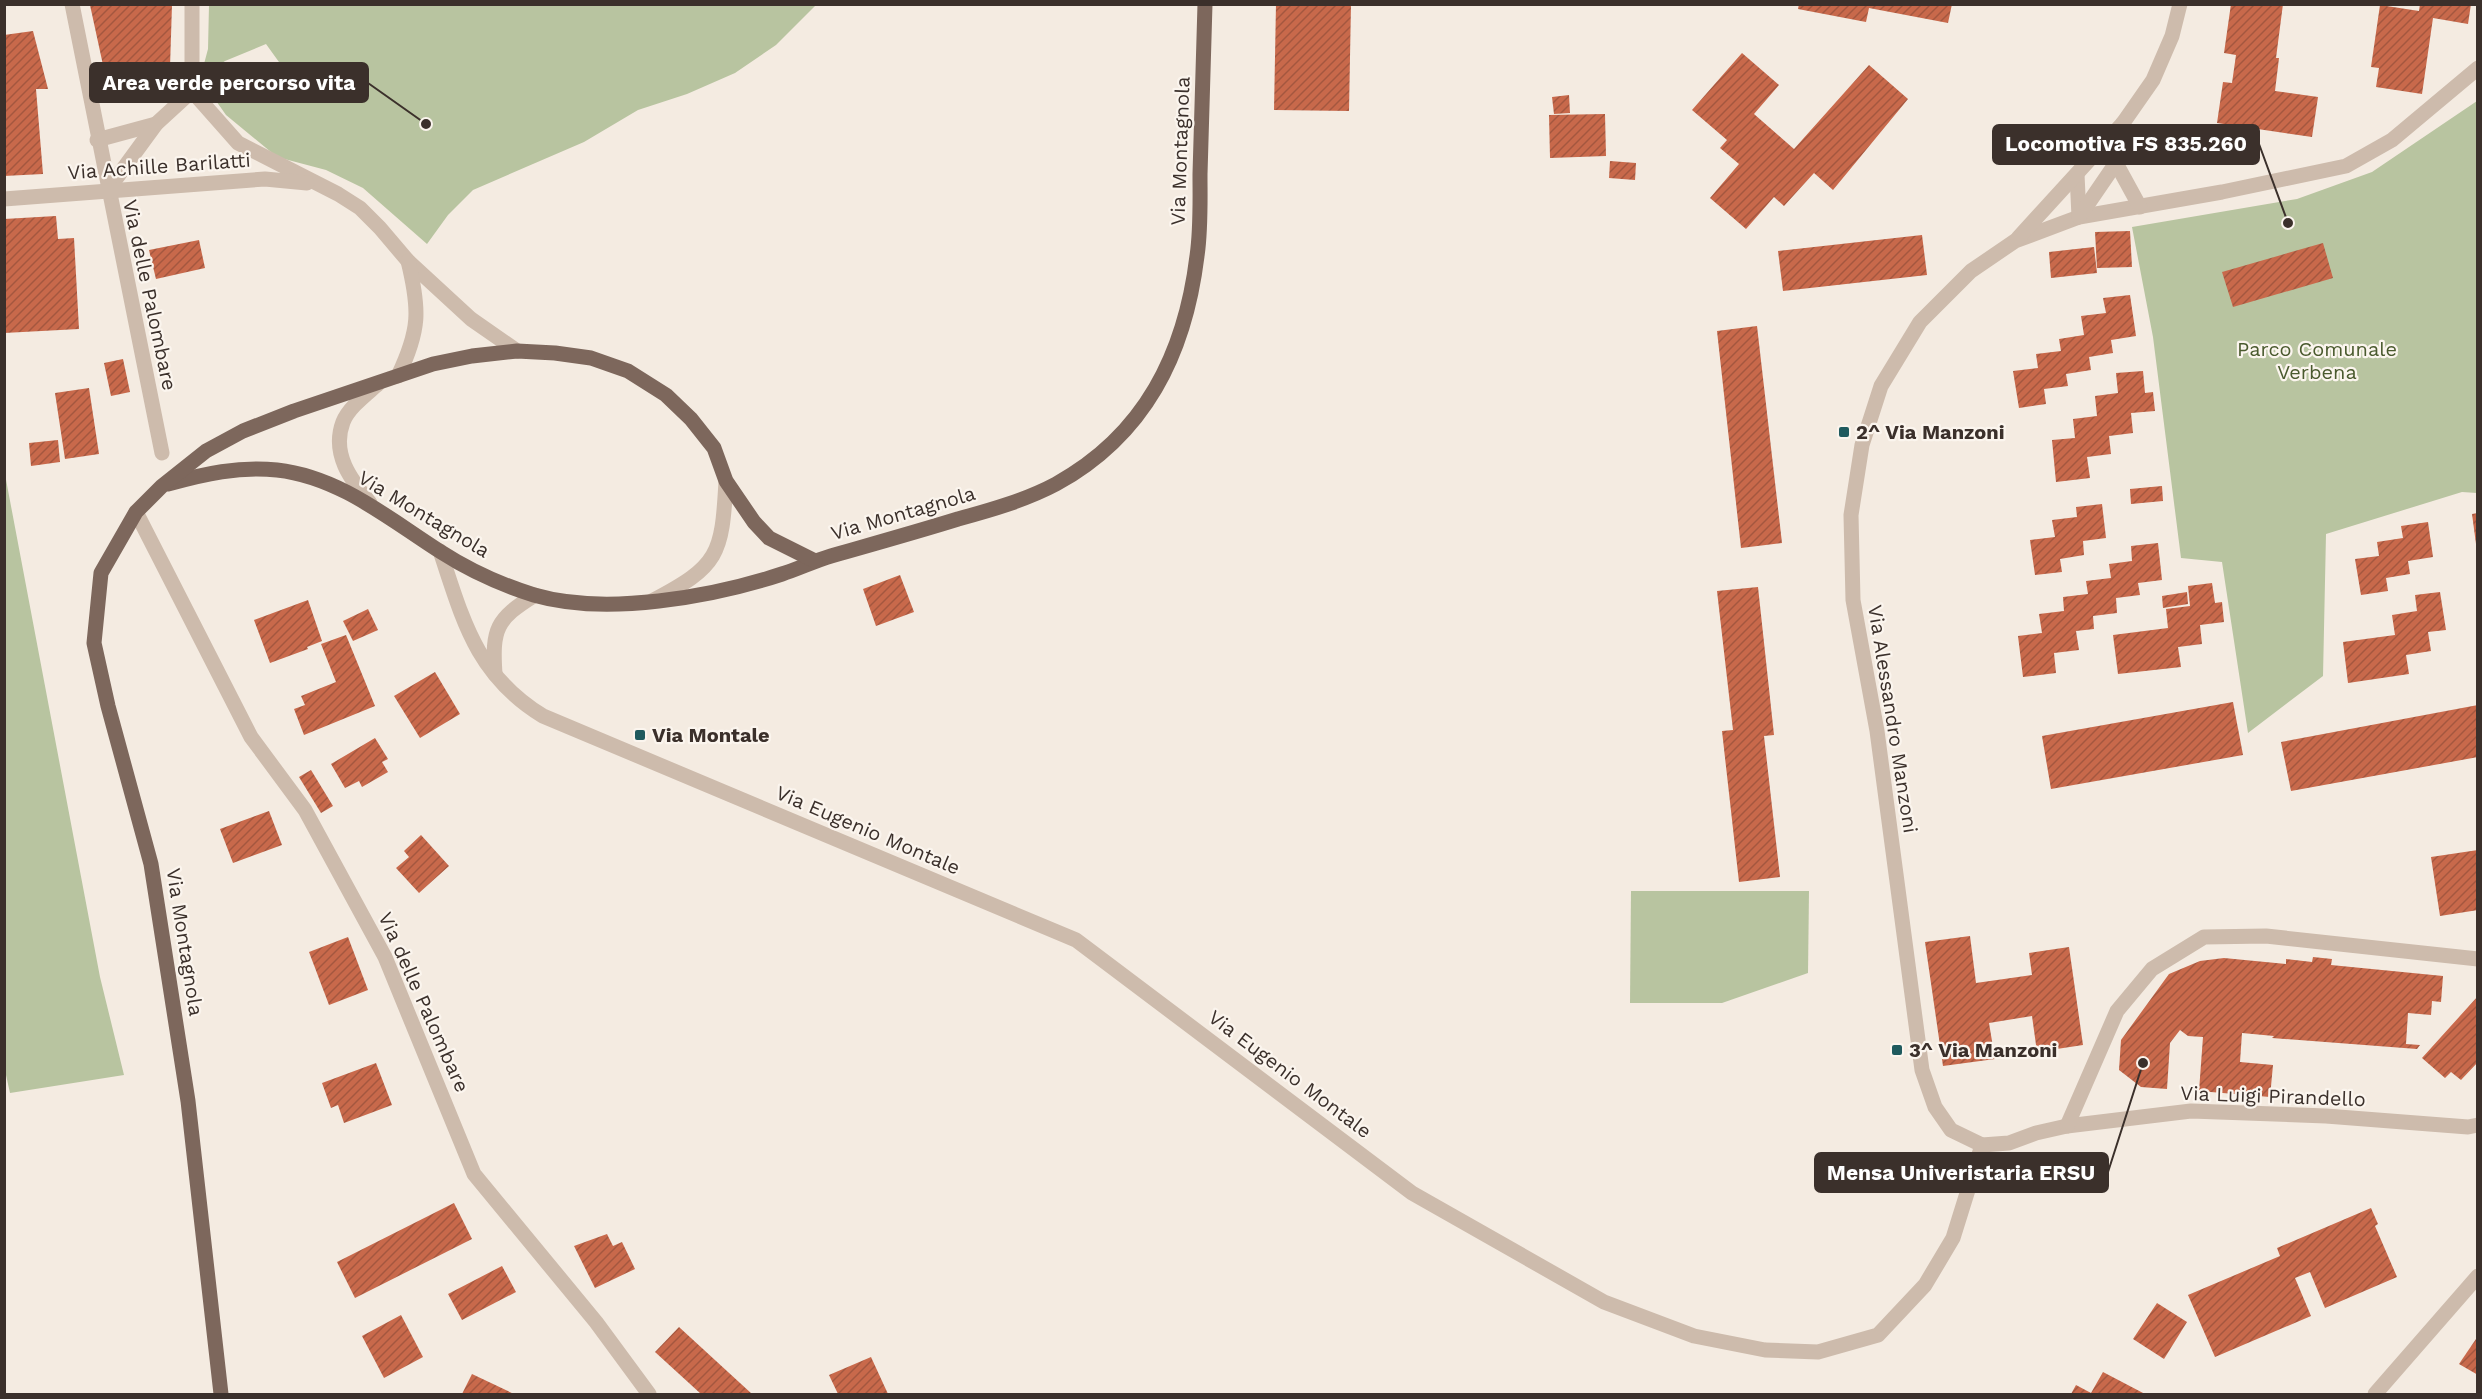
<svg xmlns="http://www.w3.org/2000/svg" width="2482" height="1399" viewBox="0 0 2482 1399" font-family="'Work Sans',sans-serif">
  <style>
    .green { fill: #b8c4a0 }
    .building { fill: url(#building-hatch) }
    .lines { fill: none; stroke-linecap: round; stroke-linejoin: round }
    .minor { stroke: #cdbbac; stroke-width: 15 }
    .major { stroke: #7d675c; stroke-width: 15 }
    .poi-dot { fill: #1f5a5e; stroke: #fbf5ee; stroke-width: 2 }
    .labels { text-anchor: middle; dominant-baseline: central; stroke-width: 4.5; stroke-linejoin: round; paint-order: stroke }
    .street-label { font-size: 20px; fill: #3b302b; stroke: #fbf5ee }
    .park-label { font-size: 20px; fill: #4a5a2e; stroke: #fbf5ee }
    .poi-label { font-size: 20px; font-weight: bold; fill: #3b302b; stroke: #fbf5ee; text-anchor: start }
    .leader { fill: none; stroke: #3b302b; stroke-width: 2 }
    .callout-dot { fill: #3b302b; stroke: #fbf5ee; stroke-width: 2 }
    .callout { fill: #3b302b; stroke: #3b302b; stroke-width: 2 }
    .callout-label { font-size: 21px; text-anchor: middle; font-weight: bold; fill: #fff }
  </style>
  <defs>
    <pattern id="building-hatch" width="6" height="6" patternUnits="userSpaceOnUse" patternTransform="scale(1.5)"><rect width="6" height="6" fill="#c8694b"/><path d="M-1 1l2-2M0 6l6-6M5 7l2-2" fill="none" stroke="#a4573f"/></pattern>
  </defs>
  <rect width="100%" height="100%" fill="#f4ebe1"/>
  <!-- green -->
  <g class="green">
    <path d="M209 5H816L776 45 735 73 687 94 638 110 584 142 473 190 448 215 427 244 363 188 326 170 277 157 226 115 214 98 227 93 239 103 281 95 284 69 266 44 225 61 213 69 204 64 208 49Z"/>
    <path d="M2477 101V493L2462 492 2326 534 2323 676 2248 733 2222 562 2181 558 2153 337 2132 227 2297 199 2372 172Z"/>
    <path d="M4 469 100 977 124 1075 10 1093 4 1066Z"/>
    <path d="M1631 891H1809L1808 973 1722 1003H1630Z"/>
  </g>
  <!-- building -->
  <g class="building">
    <path d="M1276 4H1351L1349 111 1274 110Z"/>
    <path d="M1799 4H1952L1948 23 1869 8 1866 22 1798 9Z"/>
    <path d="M2231 4H2283L2276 58H2279L2275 91 2318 97 2312 137 2217 123 2223 82 2232 83 2236 55 2224 53Z"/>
    <path d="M2420 4H2471L2468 24 2433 18 2422 94 2376 87 2379 68 2371 67 2380 5 2419 11Z"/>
    <path d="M90 5H172L170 67 168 80 154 97 143 100 111 102Z"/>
    <path d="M33 31 48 89H36L43 174 4 176V35Z"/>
    <path d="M1742 53 1779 85 1754 114 1794 149 1869 65 1908 99 1833 190 1814 173 1784 206 1774 197 1746 229 1710 198 1739 164 1720 148 1727 140 1692 110Z"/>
    <path d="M1569 95 1570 113 1554 114 1552 97Z"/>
    <path d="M1605 114 1606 156 1550 158 1549 115Z"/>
    <path d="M1610 161 1636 163 1635 180 1609 178Z"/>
    <path d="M56 216 58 239 74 238 79 329 4 333V219Z"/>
    <path d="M2130 231 2132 267 2097 268 2095 232Z"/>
    <path d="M1922 235 1927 275 1783 291 1778 251Z"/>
    <path d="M199 240 205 268 156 279 149 250Z"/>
    <path d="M2323 243 2333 278 2233 307 2222 272Z"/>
    <path d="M2094 247 2097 273 2051 278 2049 252Z"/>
    <path d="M2130 295 2136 336 2111 340 2113 353 2089 357 2091 370 2066 374 2068 386 2044 389 2046 404 2019 408 2013 371 2038 368 2036 354 2061 351 2059 339 2084 335 2081 316 2106 313 2103 298Z"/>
    <path d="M1757 326 1782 543 1741 548 1717 331Z"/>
    <path d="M123 359 130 392 111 396 104 363Z"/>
    <path d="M2143 371 2145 393 2153 392 2155 411 2131 413 2133 433 2109 436 2111 454 2087 457 2090 478 2056 482 2052 440 2075 438 2073 419 2097 416 2095 396 2118 393 2116 373Z"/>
    <path d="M89 388 99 454 65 459 55 393Z"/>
    <path d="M58 440 60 462 31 466 29 443Z"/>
    <path d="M2162 486 2163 501 2131 504 2130 489Z"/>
    <path d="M2102 504 2106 538 2083 541 2084 555 2060 559 2062 572 2035 575 2030 540 2055 537 2052 520 2077 517 2076 507Z"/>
    <path d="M2478 513V544H2476L2472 514Z"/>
    <path d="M2428 522 2433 557 2408 561 2410 574 2386 578 2388 591 2361 595 2355 559 2379 556 2377 542 2403 538 2401 526Z"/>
    <path d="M2158 543 2162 580 2138 583 2140 595 2116 598 2117 613 2093 616 2094 629 2076 631 2079 650 2054 653 2056 673 2023 677 2018 636 2042 633 2039 614 2064 611 2063 597 2088 594 2086 581 2111 578 2109 564 2132 561 2131 546Z"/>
    <path d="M900 575 914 612 876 626 863 589Z"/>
    <path d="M2212 583 2215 603 2222 602 2224 622 2200 625 2202 644 2178 647 2181 667 2118 674 2113 635 2168 628 2166 609 2190 606 2188 586Z"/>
    <path d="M1758 587 1774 735 1764 736 1780 877 1739 882 1722 731 1733 730 1717 591Z"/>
    <path d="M2187 592 2188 604 2163 608 2162 596Z"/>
    <path d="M2440 592 2446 630 2428 632 2431 651 2406 655 2409 674 2348 683 2343 642 2395 635 2392 615 2417 611 2415 595Z"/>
    <path d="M308 600 322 641 307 647 308 649 270 663 254 620Z"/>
    <path d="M368 609 378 630 353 641 343 621Z"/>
    <path d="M346 635 375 706 304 735 294 709 305 705 301 696 336 682 321 644Z"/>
    <path d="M435 672 460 714 420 738 394 696Z"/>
    <path d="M2233 702 2243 755 2051 789 2042 736Z"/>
    <path d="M2478 705V757L2291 791 2281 742Z"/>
    <path d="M375 738 388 759 382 762 388 772 362 787 359 781 345 788 331 764Z"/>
    <path d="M311 770 333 806 321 813 299 777Z"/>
    <path d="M269 811 282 845 233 863 220 829Z"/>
    <path d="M421 835 449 866 419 893 396 868 409 857 404 851Z"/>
    <path d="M2478 850V910L2440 916 2431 857Z"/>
    <path d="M1970 936 1976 983 2032 975 2029 953 2069 947 2083 1045 2037 1052 2032 1016 1989 1023 1995 1059 1943 1066 1925 942Z"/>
    <path d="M348 937 368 990 329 1005 309 952Z"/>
    <path d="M2313 957 2332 959 2331 965 2443 976 2441 1002 2432 1001 2431 1015 2408 1013 2406 1044 2420 1045 2417 1049 2272 1038 2274 1036 2242 1033 2240 1062 2273 1065 2270 1097 2199 1091 2203 1037 2188 1036 2180 1030 2170 1043 2167 1089 2141 1087 2119 1070 2121 1040 2169 974 2200 961 2224 958 2286 964V959L2312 962Z"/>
    <path d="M2478 996V1062L2461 1080 2451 1072 2445 1078 2422 1058Z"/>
    <path d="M376 1063 392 1105 344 1123 338 1105 331 1108 322 1083Z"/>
    <path d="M454 1203 472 1239 355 1298 337 1262Z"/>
    <path d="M2371 1208 2378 1224 2375 1226 2397 1277 2325 1308 2310 1272 2295 1278 2311 1316 2215 1357 2188 1295 2280 1256 2277 1248Z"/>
    <path d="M607 1234 613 1246 622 1242 635 1269 595 1288 574 1246Z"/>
    <path d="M502 1266 516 1292 462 1320 448 1294Z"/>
    <path d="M2157 1303 2187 1322 2164 1359 2133 1339Z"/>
    <path d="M401 1315 423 1357 384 1378 362 1336Z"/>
    <path d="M679 1327 752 1394H701L655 1352Z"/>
    <path d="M2478 1336V1375L2459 1364Z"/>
    <path d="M871 1357 888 1394H838L829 1375Z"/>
    <path d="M2103 1372 2145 1394H2071L2076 1385 2091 1393Z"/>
    <path d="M472 1374 514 1394H462Z"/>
  </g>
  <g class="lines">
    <!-- minor -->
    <g class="minor">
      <path d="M72 4 162 453"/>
      <path d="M2478 68 2392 140 2346 166 2222 192 2079 217 2015 241 1971 271 1920 322 1881 386 1862 445 1851 515 1853 600 1877 731 1922 1070 1935 1107 1951 1130 1982 1145 2009 1143 2036 1133 2067 1126 2191 1111 2326 1116 2468 1127 2478 1125"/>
      <path d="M192 91 238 143 338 194 360 208 380 228 408 261 471 319 517 351"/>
      <path d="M97 140 156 124"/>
      <path d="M2116 163 2140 207"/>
      <path d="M2077 174 2079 217"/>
      <path d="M107 191 156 124 192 91V4"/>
      <path d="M4 199 265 179 307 183"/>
      <path d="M2079 217 2116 163 2123 123"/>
      <path d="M2018 238 2123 123 2153 80 2172 36 2180 4"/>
      <path d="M398 376C420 330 420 310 408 261"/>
      <path d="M370 503C351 480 331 454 343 422 349 407 367 394 378 384"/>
      <path d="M136 512 251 737 305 810 385 957 474 1174 596 1322 649 1394"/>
      <path d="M440 551C463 620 476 675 543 716L1076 940 1412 1193 1604 1302 1694 1336 1765 1350 1818 1352 1878 1335 1925 1285 1953 1238 1982 1145"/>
      <path d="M652 601C719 566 722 555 726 481"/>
      <path d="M495 674C492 629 496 619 535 595"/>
      <path d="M2067 1126 2117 1011 2152 969 2204 937 2266 936 2478 959"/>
      <path d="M2375 1394 2478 1276"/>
    </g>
    <!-- major -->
    <g class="major">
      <path d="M168 484C204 474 239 466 277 470 340 477 389 519 441 552 469 570 502 585 534 595 606 616 712 597 782 574 798 569 814 561 831 556 873 544 916 532 958 519 991 510 1026 500 1056 484 1145 435 1185 354 1197 256 1201 229 1200 201 1200 174 1202 118 1203 61 1205 4"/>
      <path d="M221 1394 188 1101 151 864 108 706 94 643 101 573 136 512 162 486 206 451 243 431 294 411 433 364 472 356 517 351 555 353 591 358 628 371 666 395 691 419 714 448 726 481 754 522 769 538 815 561"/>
    </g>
  </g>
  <!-- markers -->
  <g class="poi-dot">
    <rect x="1838" y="426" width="12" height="12" rx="3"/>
    <rect x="634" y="729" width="12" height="12" rx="3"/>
    <rect x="1891" y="1044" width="12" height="12" rx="3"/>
  </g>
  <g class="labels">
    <!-- street labels -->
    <g class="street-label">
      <text transform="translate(1180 151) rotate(-88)">Via Montagnola</text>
      <text transform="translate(159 166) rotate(-4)">Via Achille Barilatti</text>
      <text transform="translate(150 295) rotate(78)">Via delle Palombare</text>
      <text transform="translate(903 513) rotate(-16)">Via Montagnola</text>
      <text transform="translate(424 514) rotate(31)">Via Montagnola</text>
      <text transform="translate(1893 719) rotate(81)">Via Alessandro Manzoni</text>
      <text transform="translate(868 830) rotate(23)">Via Eugenio Montale</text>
      <text transform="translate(185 942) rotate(81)">Via Montagnola</text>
      <text transform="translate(424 1002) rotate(66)">Via delle Palombare</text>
      <text transform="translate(1290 1074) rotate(37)">Via Eugenio Montale</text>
      <text transform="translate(2273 1096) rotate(2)">Via Luigi Pirandello</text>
    </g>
    <!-- park labels -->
    <g class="park-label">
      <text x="2317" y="349">Parco Comunale<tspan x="2317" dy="23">Verbena</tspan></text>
    </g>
    <!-- poi labels -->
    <g class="poi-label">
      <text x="1856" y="432">2^ Via Manzoni</text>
      <text x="652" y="735">Via Montale</text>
      <text x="1909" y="1050">3^ Via Manzoni</text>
    </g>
  </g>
  <!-- callouts -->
  <path class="leader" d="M426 124L368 83M2288 223L2259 144M2143 1063L2108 1172"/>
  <g class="callout-dot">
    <circle cx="426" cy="124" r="6"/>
    <circle cx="2288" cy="223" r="6"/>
    <circle cx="2143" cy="1063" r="6"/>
  </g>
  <g class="callout">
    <rect x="90" y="63" width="278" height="39" rx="6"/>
    <rect x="1993" y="125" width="266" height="39" rx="6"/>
    <rect x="1815" y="1153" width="293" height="39" rx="6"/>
  </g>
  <g class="callout-label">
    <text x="229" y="90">Area verde percorso vita</text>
    <text x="2126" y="151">Locomotiva FS 835.260</text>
    <text x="1961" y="1180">Mensa Univeristaria ERSU</text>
  </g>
  <!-- border -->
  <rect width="2482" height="1399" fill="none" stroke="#3b302b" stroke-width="12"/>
</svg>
